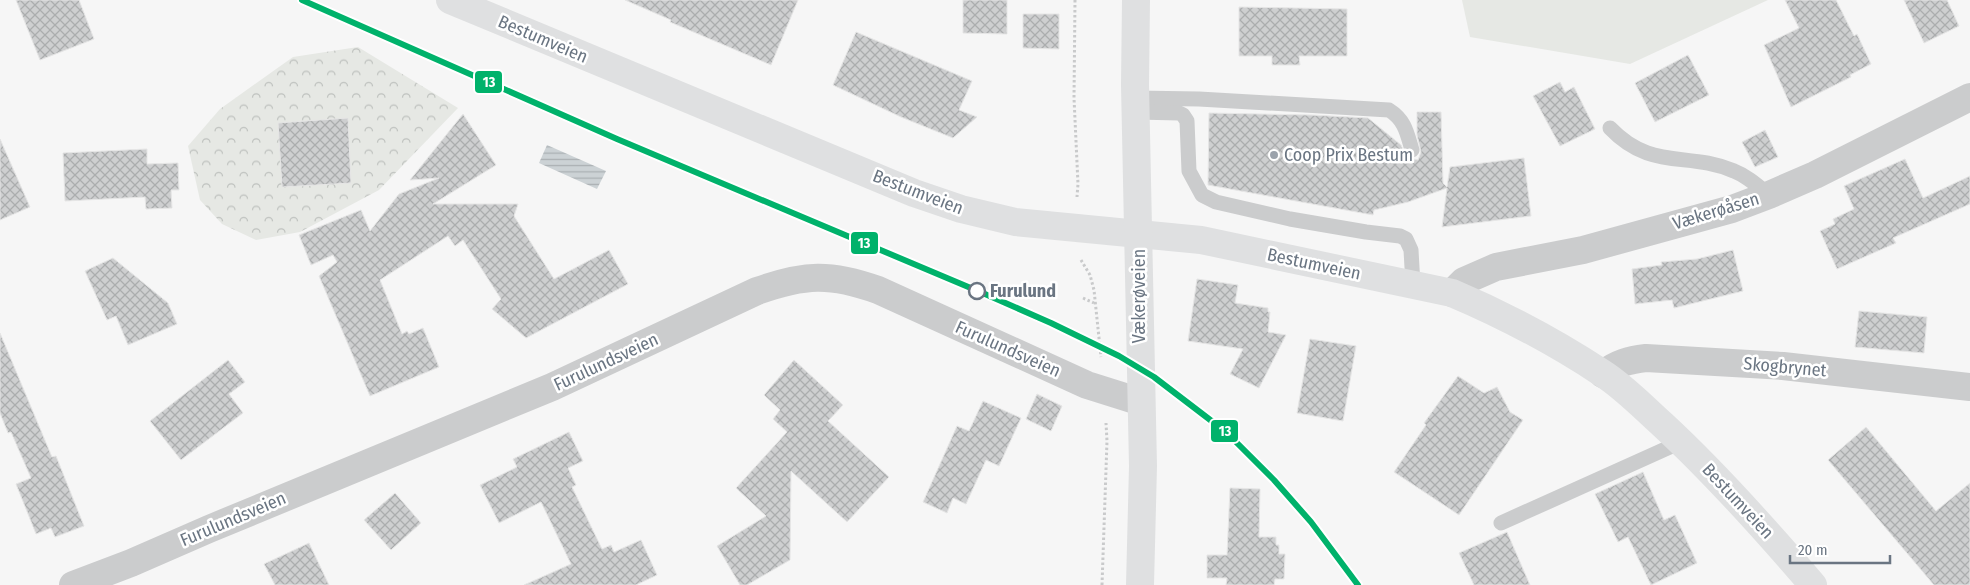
<svg xmlns="http://www.w3.org/2000/svg" width="1970" height="585" viewBox="0 0 1970 585" font-family="'Fira Sans Condensed',sans-serif">
  <style>
    .green { fill: #e6e8e4 }
    .forest { fill: url(#forest-crowns) }
    .water { fill: url(#water-rules) }
    .building { fill: url(#building-cross-hatch); stroke: #e6e6e6 }
    .lines { fill: none; stroke-linecap: round; stroke-linejoin: round }
    .path { stroke: #c9cacb; stroke-width: 3; stroke-dasharray: 2.5 2.5; stroke-linecap: butt }
    .lane { stroke: #cbcccd; stroke-width: 15 }
    .street { stroke: #cbcccd; stroke-width: 28 }
    .secondary { stroke: #dfe0e1; stroke-width: 28 }
    .primary { stroke: #dfe0e1; stroke-width: 28 }
    .tram-1-casing { stroke: #fff; stroke-width: 10 }
    .tram-1 { stroke: #00b26b; stroke-width: 6 }
    .poi-dot { fill: #9ba2ab; stroke: #fff; stroke-width: 2 }
    .stop-dot { fill: #fff; stroke: #6a7582; stroke-width: 2.5 }
    .labels { text-anchor: middle; dominant-baseline: central; stroke-width: 5; stroke-linejoin: round; paint-order: stroke }
    .street-label { font-size: 18px; fill: #6a7582; stroke: #fff }
    .poi-label { font-size: 18px; fill: #6a7582; stroke: #fff; text-anchor: start }
    .stop-label { font-size: 18px; font-weight: bold; fill: #6a7582; stroke: #fff; text-anchor: start }
    .line-badge { stroke: #fff; stroke-width: 2 }
    .badge-label { font-size: 14px; text-anchor: middle; font-weight: bold; fill: #fff }
  </style>
  <defs>
    <pattern id="forest-crowns" width="20" height="18" patternUnits="userSpaceOnUse" patternTransform="scale(1.25)"><rect width="20" height="18" fill="#e6e8e4"/><path d="M2 6a3 3 0 1 1 6 0M12 15a3 3 0 1 1 6 0" fill="none" stroke="#bec1be"/></pattern>
    <pattern id="water-rules" width="6" height="5" patternUnits="userSpaceOnUse" patternTransform="scale(1.25)"><rect width="6" height="5" fill="#ccd2d5"/><path d="M0 2.5h6" fill="none" stroke="#aaafb2"/></pattern>
    <pattern id="building-cross-hatch" width="8" height="8" patternUnits="userSpaceOnUse" patternTransform="scale(1.25)"><rect width="8" height="8" fill="#cecfd0"/><path d="M0 0l8 8M0 8l8-8" fill="none" stroke="#abadae"/></pattern>
  </defs>
  <rect width="100%" height="100%" fill="#f6f6f6"/>
  <!-- green -->
  <path class="green" d="M1462 0H1768L1630 64 1470 37Z"/>
  <!-- forest -->
  <path class="forest" d="M358 47 458 108 379 190 300 232 256 240 222 224 200 200 188 146 220 109 293 57Z"/>
  <!-- water -->
  <path class="water" d="M547 145 606 171 597 189 539 163Z"/>
  <!-- building -->
  <g class="building">
    <path d="M16 0H79L94 39 40 60Z"/>
    <path d="M625 0H798L771 65 670 22 671 20Z"/>
    <path d="M963 0H1007V34L963 33Z"/>
    <path d="M1785 0H1836L1854 36 1857 34 1871 64 1850 75 1851 77 1791 107 1764 45 1799 28Z"/>
    <path d="M1904 0H1947L1959 26 1924 43Z"/>
    <path d="M1239 7 1347 9V56H1299L1300 65H1272V56H1239Z"/>
    <path d="M1023 14H1059V49L1023 48Z"/>
    <path d="M856 32 972 81 959 110 977 117 953 138 901 117 833 85Z"/>
    <path d="M1688 55 1709 95 1655 122 1635 83Z"/>
    <path d="M1560 82 1565 92 1574 87 1595 129 1560 146 1533 96Z"/>
    <path d="M1417 112H1441L1443 183 1447 187 1450 167 1524 158 1531 216 1442 227 1447 188 1408 202 1374 210 1373 215 1208 185 1209 113 1311 115 1368 118 1401 145 1406 157 1418 160 1421 152 1417 135Z"/>
    <path d="M463 114 496 165 433 204H518L514 216 554 279 609 250 628 284 526 338 492 309 501 299 463 240 455 246 448 236 380 280 402 334 407 331 409 334 423 328 439 367 370 396 319 276 337 262 333 255 311 265 299 235 361 210 370 231 399 194 439 178 410 180Z"/>
    <path d="M348 118 351 183 282 187 278 123Z"/>
    <path d="M1765 130 1778 157 1755 167 1742 142Z"/>
    <path d="M0 139 30 207 0 220Z"/>
    <path d="M147 149V164L178 163 179 190H171L172 208 146 209 145 197 65 201 63 153Z"/>
    <path d="M1905 159 1923 198 1970 176V204L1893 238 1896 243 1837 269 1820 231 1835 224 1833 219 1854 209 1844 186Z"/>
    <path d="M1733 250 1743 291 1674 308 1672 300 1635 304 1632 269 1662 265 1661 262 1697 259Z"/>
    <path d="M113 258 168 303 177 324 128 345 116 316 107 320 85 271Z"/>
    <path d="M1197 279 1238 285 1235 303 1268 308V312H1270L1268 332 1286 335 1259 388 1230 374 1243 349 1188 341Z"/>
    <path d="M1859 311 1927 317 1924 353 1855 347Z"/>
    <path d="M0 333 52 457 56 456 84 526 55 537 51 528 36 534 16 484 31 478 11 432 8 433 0 413Z"/>
    <path d="M1310 339 1356 346 1343 421 1297 413Z"/>
    <path d="M228 360 245 382 229 394 243 413 181 460 150 421Z"/>
    <path d="M794 360 843 405 828 421 889 477 847 522 791 471 790 560 747 585H740L717 546 766 516 736 488 787 432 773 419 780 410 764 395Z"/>
    <path d="M1458 376 1484 393 1497 387 1510 412 1523 420 1459 515 1394 472 1426 425 1424 423Z"/>
    <path d="M1037 394 1062 406 1051 431 1026 419Z"/>
    <path d="M983 401 1021 418 999 466 986 460 966 504 953 498 947 513 923 502 957 426 969 431Z"/>
    <path d="M1866 427 1936 511 1970 483V585H1934L1828 460Z"/>
    <path d="M569 432 583 461 568 468 576 485 572 487 602 549 611 545 614 552 641 540 657 575 636 585H524L571 564 541 502 499 523 480 485 517 467 513 459Z"/>
    <path d="M1643 472 1664 520 1675 515 1697 563 1651 585 1628 537 1618 542 1595 494Z"/>
    <path d="M1230 488 1260 489 1259 537H1276V545H1279V554H1285L1284 579H1275L1274 585H1226L1227 578H1207V555H1227Z"/>
    <path d="M395 493 421 523 391 550 364 520Z"/>
    <path d="M1507 532 1530 585H1474L1459 553Z"/>
    <path d="M309 543 329 585H275L264 564Z"/>
  </g>
  <g class="lines">
    <!-- path -->
    <g class="path">
      <path d="M1075 0 1074 98 1078 184 1077 197"/>
      <path d="M1081 260 1090 275 1094 290 1101 357"/>
      <path d="M1083 298 1094 303"/>
      <path d="M1102 585 1107 441 1106 423"/>
    </g>
    <!-- lane -->
    <g class="lane">
      <path d="M1135 98 1199 99 1389 110C1405 120 1407 133 1412 150"/>
      <path d="M1136 112 1179 113 1183 115 1187 121 1189 171 1202 195 1216 202 1290 219 1366 232 1400 236 1406 239 1411 250 1413 285"/>
      <path d="M1610 128C1651 171 1687 151 1734 171 1747 176 1758 186 1769 195"/>
      <path d="M1501 523 1681 442"/>
    </g>
    <!-- street -->
    <g class="street">
      <path d="M1452 293 1464 281 1496 267 1583 250 1732 209 1769 195 1815 175 1970 97"/>
      <path d="M1603 374C1617 363 1629 360 1646 358L1783 366 1970 387"/>
      <path d="M73 585 131 563 209 529 552 387 757 291C805 274 830 273 878 290L1087 385 1141 402"/>
    </g>
    <!-- secondary -->
    <path class="secondary" d="M450 0 914 193 961 209 1015 222 1201 240 1452 293C1504 315 1555 342 1602 373 1624 387 1643 407 1663 425 1717 475 1765 529 1813 585"/>
    <!-- primary -->
    <path class="primary" d="M1136 0 1135 85 1143 466 1140 585"/>
    <!-- tram-1 casing -->
    <g class="tram-1-casing">
      <path id="tram-1" d="M302 0 617 139 985 294 1051 323 1119 356 1154 377 1226 432 1274 480 1311 522 1358 585"/>
    </g>
    <!-- tram-1 -->
    <use href="#tram-1" class="tram-1"/>
  </g>
  <!-- markers -->
  <circle class="poi-dot" cx="1274" cy="155" r="5"/>
  <circle class="stop-dot" cx="977" cy="291" r="8"/>
  <g class="labels">
    <!-- street labels -->
    <g class="street-label">
      <text transform="translate(543 39) rotate(23)">Bestumveien</text>
      <text transform="translate(918 192) rotate(21)">Bestumveien</text>
      <text transform="translate(1716 211) rotate(-17)">Vækerøåsen</text>
      <text transform="translate(1314 264) rotate(12)">Bestumveien</text>
      <text transform="translate(1139 296) rotate(-90)">Vækerøveien</text>
      <text transform="translate(1008 349) rotate(24)">Furulundsveien</text>
      <text transform="translate(606 362) rotate(-25)">Furulundsveien</text>
      <text transform="translate(1785 367) rotate(5)">Skogbrynet</text>
      <text transform="translate(1738 501) rotate(47)">Bestumveien</text>
      <text transform="translate(233 519) rotate(-23)">Furulundsveien</text>
    </g>
    <!-- poi labels -->
    <g class="poi-label">
      <text x="1284" y="155">Coop Prix Bestum</text>
    </g>
    <!-- stop labels -->
    <g class="stop-label">
      <text x="990" y="291">Furulund</text>
    </g>
  </g>
  <g class="line-badge">
    <rect x="474" y="70" width="29" height="24" rx="5" fill="#00b26b"/>
    <rect x="850" y="231" width="29" height="24" rx="5" fill="#00b26b"/>
    <rect x="1210" y="419" width="29" height="24" rx="5" fill="#00b26b"/>
  </g>
  <g class="badge-label">
    <text x="489" y="87">13</text>
    <text x="864" y="248">13</text>
    <text x="1225" y="436">13</text>
  </g>
  <!-- scale -->
  <path d="M1790 555v8h100v-8" fill="none" stroke="#6a7582" stroke-width="2.5"/>
  <text x="1798" y="555" font-size="15" fill="#6a7582" stroke="#ffffff" stroke-width="4" paint-order="stroke">20 m</text>
</svg>
